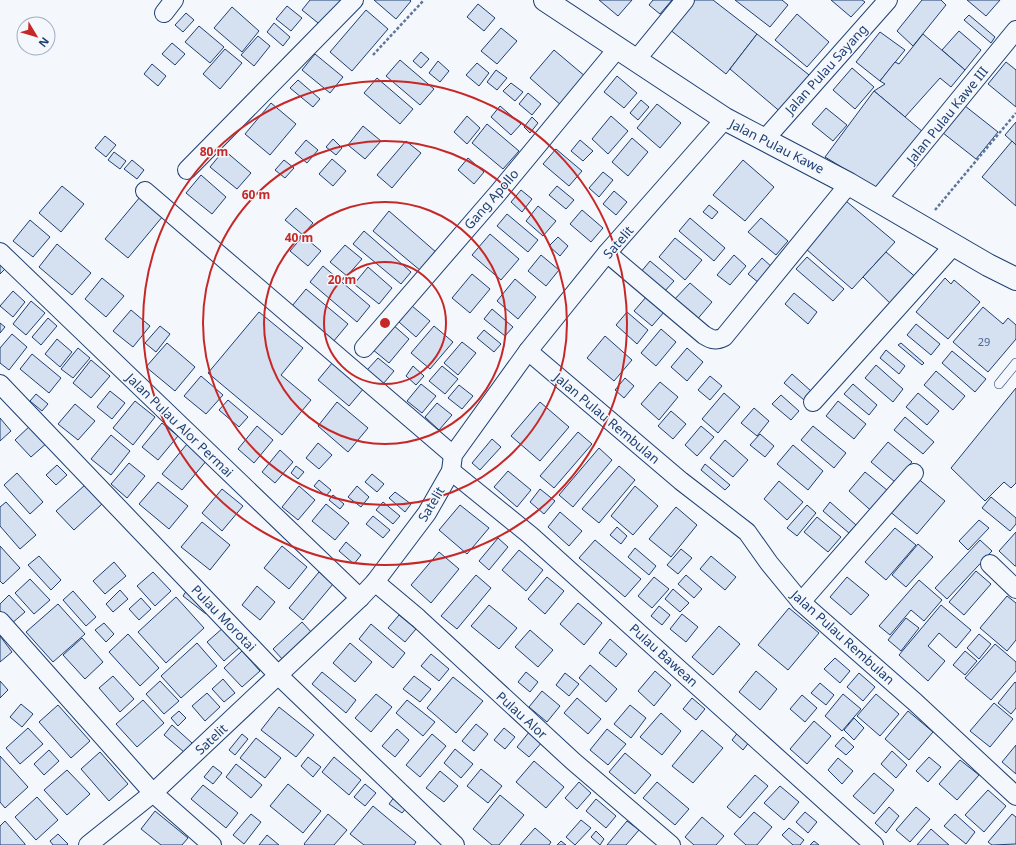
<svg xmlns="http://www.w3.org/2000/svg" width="1016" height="845" viewBox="0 0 1016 845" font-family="'Noto Sans',sans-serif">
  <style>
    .building { fill: #d5e0f0; stroke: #1d3f73 }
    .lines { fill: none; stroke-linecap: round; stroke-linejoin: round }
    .lane-casing { stroke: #1d3f73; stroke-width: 10 }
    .street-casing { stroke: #1d3f73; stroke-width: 20 }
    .secondary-casing { stroke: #1d3f73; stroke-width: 24 }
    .path { stroke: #5e769c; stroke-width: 2.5; stroke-dasharray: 3 2; stroke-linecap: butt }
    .lane { stroke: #f4f7fb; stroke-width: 9 }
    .street { stroke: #f4f7fb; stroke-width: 18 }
    .secondary { stroke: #f4f7fb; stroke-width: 22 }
    .ring { fill: none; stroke: #c62828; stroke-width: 2 }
    .labels { text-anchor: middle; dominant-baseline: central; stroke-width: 3; stroke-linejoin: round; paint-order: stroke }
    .number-label { font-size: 11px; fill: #4b6792 }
    .street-label { font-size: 13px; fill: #1d3f73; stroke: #f4f7fb }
    .centre { fill: #c62828; stroke: #f4f7fb; stroke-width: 2 }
    .ring-label { font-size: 12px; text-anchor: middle; font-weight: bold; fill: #c62828; stroke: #f4f7fb; stroke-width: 3; stroke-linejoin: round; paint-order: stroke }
  </style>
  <rect width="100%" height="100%" fill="#f4f7fb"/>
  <!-- building -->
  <g class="building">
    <path d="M310 0H346L323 27 302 10Z"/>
    <path d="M374 0H410L411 1 396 19Z"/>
    <path d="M599 0H632L618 16Z"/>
    <path d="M653 0H672L660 14 649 5Z"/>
    <path d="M690 0H713L757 34 726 74 669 29Z"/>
    <path d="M735 0H782L788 5 770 27Z"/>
    <path d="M831 0H862L865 2 851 17Z"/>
    <path d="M922 0H941L946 5 913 46 897 31Z"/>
    <path d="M967 0H1000L986 16Z"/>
    <path d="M478 4 495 18 484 31 467 17Z"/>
    <path d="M287 6 302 18 291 31 276 19Z"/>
    <path d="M232 7 259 31 242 52 214 28Z"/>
    <path d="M366 10 388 29 352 71 330 52Z"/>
    <path d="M186 13 194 20 183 32 175 25Z"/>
    <path d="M797 14 829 42 807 67 775 40Z"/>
    <path d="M969 15 995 37 991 43 964 20Z"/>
    <path d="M274 23 290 37 283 46 267 32Z"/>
    <path d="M199 26 224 47 210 63 185 42Z"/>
    <path d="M501 28 517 41 497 64 481 51Z"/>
    <path d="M959 31 981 50 965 70 942 50Z"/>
    <path d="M880 32 905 50 880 81 856 62Z"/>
    <path d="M757 34 813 78 783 114 730 69Z"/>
    <path d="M923 34 965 70 951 87 940 78 905 117 874 91 885 84 880 81 895 62 899 64Z"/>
    <path d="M258 36 270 46 254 66 241 55Z"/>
    <path d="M172 43 185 54 175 65 162 54Z"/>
    <path d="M225 49 242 63 220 89 203 74Z"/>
    <path d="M554 50 586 77 562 106 530 78Z"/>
    <path d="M421 52 429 59 421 68 413 61Z"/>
    <path d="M315 54 343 77 330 93 302 70Z"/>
    <path d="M400 60 434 89 420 105 386 76Z"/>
    <path d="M438 61 449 71 440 82 429 73Z"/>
    <path d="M1006 62 1016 70V107L988 84Z"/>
    <path d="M477 63 489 73 479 86 466 75Z"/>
    <path d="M152 64 166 76 158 86 144 74Z"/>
    <path d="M852 68 874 87 855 109 833 90Z"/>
    <path d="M496 70 507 78 497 90 487 82Z"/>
    <path d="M617 76 637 93 624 108 604 92Z"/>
    <path d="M377 78 413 109 400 124 364 93Z"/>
    <path d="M298 80 320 99 313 107 290 88Z"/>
    <path d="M511 83 523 92 515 101 503 91Z"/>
    <path d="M874 91 923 132 878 189 825 157Z"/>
    <path d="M528 93 541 104 532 115 519 104Z"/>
    <path d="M641 100 649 107 638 120 630 113Z"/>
    <path d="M960 102 998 132 976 159 938 129Z"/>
    <path d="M271 103 296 124 270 155 245 134Z"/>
    <path d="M657 104 681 123 660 148 637 128Z"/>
    <path d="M500 106 521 124 511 135 491 117Z"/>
    <path d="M826 108 847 125 833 141 812 124Z"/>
    <path d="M467 116 480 128 467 144 454 132Z"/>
    <path d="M611 116 628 131 608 154 592 139Z"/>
    <path d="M532 117 538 123 530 133 524 127Z"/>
    <path d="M1016 122V145L1005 135Z"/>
    <path d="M487 124 519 151 503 169 472 143Z"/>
    <path d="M363 126 381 141 365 159 348 145Z"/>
    <path d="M105 136 116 145 106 157 95 148Z"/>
    <path d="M632 138 648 152 628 176 612 162Z"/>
    <path d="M333 139 342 148 336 155 326 147Z"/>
    <path d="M306 140 318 150 307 163 295 153Z"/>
    <path d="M580 140 593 151 583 161 571 151Z"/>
    <path d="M406 141 421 153 392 188 377 175Z"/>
    <path d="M1012 141 1016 145V206L982 177Z"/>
    <path d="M556 149 582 171 569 186 543 164Z"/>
    <path d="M224 150 251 173 237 189 210 167Z"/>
    <path d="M114 152 126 161 120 169 108 160Z"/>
    <path d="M468 158 484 172 474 184 458 170Z"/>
    <path d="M332 159 346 171 333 186 319 174Z"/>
    <path d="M132 160 144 170 137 179 124 169Z"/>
    <path d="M284 160 294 168 285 178 275 170Z"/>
    <path d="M743 160 774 187 745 221 713 195Z"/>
    <path d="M603 172 613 180 599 197 589 188Z"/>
    <path d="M201 175 226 197 212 214 186 193Z"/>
    <path d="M62 186 84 204 61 232 39 213Z"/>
    <path d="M557 186 574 200 566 209 549 195Z"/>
    <path d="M521 190 532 199 522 212 511 202Z"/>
    <path d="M614 191 627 202 616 215 603 204Z"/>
    <path d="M140 197 163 216 128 258 105 239Z"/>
    <path d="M846 201 895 242 852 289 806 249Z"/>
    <path d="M709 205 718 212 712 219 703 212Z"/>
    <path d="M538 206 556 221 543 236 526 221Z"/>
    <path d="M296 208 313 223 303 235 285 220Z"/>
    <path d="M582 210 603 228 591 242 570 224Z"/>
    <path d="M389 211 437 253 421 271 373 231Z"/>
    <path d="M507 214 538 240 528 252 497 226Z"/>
    <path d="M690 218 725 248 714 261 679 231Z"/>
    <path d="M761 218 788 241 776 255 748 232Z"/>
    <path d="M30 220 50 237 33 257 13 241Z"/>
    <path d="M364 231 411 272 401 284 353 244Z"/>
    <path d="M490 234 519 259 501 280 472 255Z"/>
    <path d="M303 236 321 251 308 266 290 251Z"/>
    <path d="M558 237 568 246 560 256 549 246Z"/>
    <path d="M675 238 702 260 685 280 659 257Z"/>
    <path d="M57 244 91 273 72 295 39 267Z"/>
    <path d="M345 245 362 259 347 276 330 262Z"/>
    <path d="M886 252 918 279 894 307 863 277Z"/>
    <path d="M541 255 559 270 546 286 528 271Z"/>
    <path d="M734 255 746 266 730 285 717 275Z"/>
    <path d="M807 257 844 289 833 301 796 269Z"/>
    <path d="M762 258 773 268 759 283 748 274Z"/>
    <path d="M650 261 674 281 663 293 640 273Z"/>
    <path d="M0 265 5 269 0 274Z"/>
    <path d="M323 266 370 306 357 322 310 282Z"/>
    <path d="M368 267 392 288 379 304 354 284Z"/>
    <path d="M472 274 490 289 470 313 452 298Z"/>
    <path d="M102 278 124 296 106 317 85 299Z"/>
    <path d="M945 278 951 284 954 280 980 302 948 339 916 312Z"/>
    <path d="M515 279 536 297 518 319 497 301Z"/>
    <path d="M690 283 712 302 695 322 672 302Z"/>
    <path d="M306 289 348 324 333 342 292 306Z"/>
    <path d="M13 291 25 302 13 317 0 306Z"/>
    <path d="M794 293 817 312 808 324 785 304Z"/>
    <path d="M647 296 665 311 652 326 634 311Z"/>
    <path d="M31 301 45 313 26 335 13 324Z"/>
    <path d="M412 306 430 321 416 337 399 322Z"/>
    <path d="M983 307 1003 324 1008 318 1016 325V339L988 372 953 342Z"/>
    <path d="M492 309 513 327 505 336 484 319Z"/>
    <path d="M131 310 150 326 133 347 113 331Z"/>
    <path d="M259 312 303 348 281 375 311 400 282 435 208 373Z"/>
    <path d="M627 312 648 330 637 344 616 325Z"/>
    <path d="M48 318 57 326 41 345 32 337Z"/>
    <path d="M0 323 5 327 0 333Z"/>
    <path d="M392 324 409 339 389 363 372 349Z"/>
    <path d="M916 324 940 344 931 355 907 335Z"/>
    <path d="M160 326 170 334 156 352 145 343Z"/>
    <path d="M434 326 453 342 430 369 411 353Z"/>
    <path d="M661 329 676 342 656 366 641 353Z"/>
    <path d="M484 330 501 344 494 352 477 338Z"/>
    <path d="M12 334 27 347 9 370 0 363V348Z"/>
    <path d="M605 336 632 360 614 381 587 358Z"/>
    <path d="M57 339 72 352 60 367 45 354Z"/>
    <path d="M462 342 476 353 458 375 444 363Z"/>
    <path d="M167 343 195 367 175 391 146 367Z"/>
    <path d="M901 343 924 363 922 365 898 345Z"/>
    <path d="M78 348 90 358 73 378 61 369Z"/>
    <path d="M687 348 703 362 687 381 671 367Z"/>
    <path d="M886 350 905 366 899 374 880 358Z"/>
    <path d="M952 351 986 379 975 392 942 363Z"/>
    <path d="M32 354 61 378 49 393 20 369Z"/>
    <path d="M378 358 394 371 383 384 367 370Z"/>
    <path d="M91 360 110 376 91 398 73 383Z"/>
    <path d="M333 362 364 388 349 406 318 380Z"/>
    <path d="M876 365 903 389 893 402 865 378Z"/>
    <path d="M413 366 424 376 416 385 406 376Z"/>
    <path d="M442 366 458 379 445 394 429 381Z"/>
    <path d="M936 371 965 396 953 410 924 385Z"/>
    <path d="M792 374 811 391 804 400 784 383Z"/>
    <path d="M201 376 223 395 206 414 184 396Z"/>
    <path d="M710 376 722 386 710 400 698 390Z"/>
    <path d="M625 378 634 386 624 398 615 390Z"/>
    <path d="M660 382 678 397 659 420 641 404Z"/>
    <path d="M421 384 436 396 422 413 407 401Z"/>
    <path d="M853 384 877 405 869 415 844 394Z"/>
    <path d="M459 385 473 396 462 409 448 398Z"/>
    <path d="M1016 388V483L1011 488 1004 482 985 501 951 468Z"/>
    <path d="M110 391 125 403 112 419 97 407Z"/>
    <path d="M724 393 740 407 718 433 702 419Z"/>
    <path d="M918 393 939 411 927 425 906 407Z"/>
    <path d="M36 394 48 404 42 411 30 401Z"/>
    <path d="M781 395 799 411 791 420 772 404Z"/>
    <path d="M228 400 248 417 239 427 219 410Z"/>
    <path d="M135 401 155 417 133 445 113 428Z"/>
    <path d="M838 401 866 424 854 439 826 416Z"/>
    <path d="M337 402 368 428 348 452 318 426Z"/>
    <path d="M540 402 569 427 540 461 511 436Z"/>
    <path d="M437 403 452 415 439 430 425 417Z"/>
    <path d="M75 404 95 421 78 440 58 424Z"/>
    <path d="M754 408 769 421 757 436 741 423Z"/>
    <path d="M671 411 686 424 673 439 658 426Z"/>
    <path d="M905 417 934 442 923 454 894 430Z"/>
    <path d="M0 418 11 431 0 441Z"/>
    <path d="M162 423 178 436 158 460 142 447Z"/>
    <path d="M32 424 48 442 31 457 15 440Z"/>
    <path d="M257 426 273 440 254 463 238 449Z"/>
    <path d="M701 426 714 437 697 456 685 445Z"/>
    <path d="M813 426 846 453 834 468 801 440Z"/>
    <path d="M578 432 592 444 554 488 540 476Z"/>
    <path d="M760 434 774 446 765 457 750 445Z"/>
    <path d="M111 435 130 451 111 475 91 459Z"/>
    <path d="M492 439 501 447 480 470 472 463Z"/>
    <path d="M725 440 748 460 733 477 710 458Z"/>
    <path d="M888 442 912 462 895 482 871 462Z"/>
    <path d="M318 443 332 455 319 469 306 458Z"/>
    <path d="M187 444 207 460 182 490 162 474Z"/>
    <path d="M793 445 823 471 808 490 777 464Z"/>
    <path d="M599 448 612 460 573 507 559 495Z"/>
    <path d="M280 450 293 462 275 483 262 472Z"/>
    <path d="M129 463 145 476 127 498 111 484Z"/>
    <path d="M705 464 730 485 725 490 701 470Z"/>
    <path d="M57 465 67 475 56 485 46 475Z"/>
    <path d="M296 466 304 472 298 479 291 473Z"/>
    <path d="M619 466 635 480 599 523 582 509Z"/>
    <path d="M508 471 531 490 517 507 494 487Z"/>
    <path d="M865 472 893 495 876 515 849 491Z"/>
    <path d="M17 473 43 502 30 514 4 485Z"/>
    <path d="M372 474 384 484 377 492 365 482Z"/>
    <path d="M916 477 945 501 917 534 888 510Z"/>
    <path d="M319 480 331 490 326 496 314 486Z"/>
    <path d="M779 481 803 502 787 520 764 499Z"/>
    <path d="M158 482 188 506 169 529 139 504Z"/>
    <path d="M85 485 102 504 74 530 56 511Z"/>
    <path d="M299 486 315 500 298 520 282 507Z"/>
    <path d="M357 486 369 497 361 507 348 497Z"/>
    <path d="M635 486 658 506 633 535 611 516Z"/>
    <path d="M222 489 243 506 222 531 202 513Z"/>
    <path d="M540 489 555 501 544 514 530 502Z"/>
    <path d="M395 492 411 504 405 512 389 498Z"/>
    <path d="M333 495 344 504 340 509 329 500Z"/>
    <path d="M991 497 1016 518V524L1010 531 982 508Z"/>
    <path d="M6 502 36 535 20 549 0 526V507Z"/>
    <path d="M383 502 400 516 393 524 376 510Z"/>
    <path d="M830 502 856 525 849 533 823 511Z"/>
    <path d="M326 504 349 523 335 540 312 521Z"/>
    <path d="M460 505 489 528 467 554 439 530Z"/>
    <path d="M807 505 816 513 797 536 787 528Z"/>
    <path d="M676 507 697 525 671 557 649 539Z"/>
    <path d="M560 512 582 531 569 546 548 527Z"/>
    <path d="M373 516 390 530 383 538 366 524Z"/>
    <path d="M817 517 841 537 828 552 804 532Z"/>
    <path d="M979 520 989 528 968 550 959 541Z"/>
    <path d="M202 522 230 545 210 570 181 547Z"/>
    <path d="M617 527 627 536 621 544 610 535Z"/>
    <path d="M895 528 916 545 886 580 865 562Z"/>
    <path d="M1016 532V566H1015L999 551Z"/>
    <path d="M498 538 508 547 489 570 479 561Z"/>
    <path d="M595 540 641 579 625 597 579 558Z"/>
    <path d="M980 540 992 551 947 599 935 588Z"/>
    <path d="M346 542 361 555 354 564 339 551Z"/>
    <path d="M918 544 933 557 906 587 892 575Z"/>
    <path d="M0 546 20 568 3 584 0 581Z"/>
    <path d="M282 546 307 567 289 589 264 568Z"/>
    <path d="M635 548 656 566 649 575 628 557Z"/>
    <path d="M681 549 692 558 678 574 667 565Z"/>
    <path d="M519 550 543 570 526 591 502 570Z"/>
    <path d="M439 552 459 569 431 603 411 585Z"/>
    <path d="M39 556 61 580 51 590 28 565Z"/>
    <path d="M711 556 736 577 725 590 700 569Z"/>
    <path d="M114 562 126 576 105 594 93 581Z"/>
    <path d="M976 571 991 584 964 615 949 602Z"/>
    <path d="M153 572 171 591 155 606 137 586Z"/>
    <path d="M319 572 333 584 303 620 289 608Z"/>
    <path d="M476 575 491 588 457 629 441 616Z"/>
    <path d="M686 575 702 589 694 598 678 584Z"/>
    <path d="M547 577 564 591 545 614 528 599Z"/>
    <path d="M654 577 669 589 652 608 638 596Z"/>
    <path d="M847 577 869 595 851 615 830 597Z"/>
    <path d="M30 579 50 600 34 614 15 593Z"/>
    <path d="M919 580 942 600 924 621 911 610 890 635 879 626Z"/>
    <path d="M257 586 275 602 260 620 242 605Z"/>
    <path d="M673 589 689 603 680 612 665 599Z"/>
    <path d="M120 590 128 599 113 612 106 604Z"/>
    <path d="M187 590 210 608 206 614 183 596Z"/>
    <path d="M73 591 96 617 86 626 63 600Z"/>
    <path d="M9 595 25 612 11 624 0 612V604Z"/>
    <path d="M1007 596 1016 603V640L1007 651 980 628Z"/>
    <path d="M176 597 204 628 166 663 138 632Z"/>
    <path d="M141 598 151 609 139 620 129 609Z"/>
    <path d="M578 603 602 623 584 645 560 624Z"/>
    <path d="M58 604 85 634 53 662 26 632Z"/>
    <path d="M489 605 517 628 499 649 471 626Z"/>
    <path d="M941 605 971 630 956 648 939 633 928 646 945 661 928 681 899 655Z"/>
    <path d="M659 606 670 615 662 625 651 616Z"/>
    <path d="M789 608 819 633 788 670 758 645Z"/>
    <path d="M682 614 698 627 686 642 670 629Z"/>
    <path d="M399 615 416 629 405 642 388 628Z"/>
    <path d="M906 618 919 628 901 651 888 640Z"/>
    <path d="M302 622 313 634 284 661 273 649Z"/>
    <path d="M104 623 114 634 106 642 95 630Z"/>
    <path d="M371 624 405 653 393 668 359 639Z"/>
    <path d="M719 626 740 644 713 675 692 657Z"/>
    <path d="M224 627 241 646 224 661 207 642Z"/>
    <path d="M530 630 553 650 538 667 515 647Z"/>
    <path d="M128 634 159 668 140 686 109 652Z"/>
    <path d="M979 634 991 644 979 659 967 648Z"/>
    <path d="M0 636 12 652 0 662Z"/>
    <path d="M82 638 103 662 85 679 63 655Z"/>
    <path d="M610 639 627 654 616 667 599 653Z"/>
    <path d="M197 643 217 666 181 698 161 676Z"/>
    <path d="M350 643 372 662 355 682 333 663Z"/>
    <path d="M995 644 1016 662V671L991 700 965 678Z"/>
    <path d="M242 651 260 671 242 687 224 668Z"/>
    <path d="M965 651 977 661 965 675 953 665Z"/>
    <path d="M431 654 449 669 439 681 421 666Z"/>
    <path d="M835 658 850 671 840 683 824 669Z"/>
    <path d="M590 665 617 689 606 702 579 678Z"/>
    <path d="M655 671 671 685 654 706 638 691Z"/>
    <path d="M756 671 777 689 760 710 739 692Z"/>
    <path d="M322 672 356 700 346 713 312 684Z"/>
    <path d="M526 672 538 682 530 692 518 682Z"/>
    <path d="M565 673 579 684 569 696 556 685Z"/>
    <path d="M859 673 875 687 863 701 847 687Z"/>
    <path d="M113 676 134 699 120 712 99 688Z"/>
    <path d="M414 676 431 689 420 702 403 689Z"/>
    <path d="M453 677 483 701 456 733 427 708Z"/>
    <path d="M223 679 235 693 224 702 212 689Z"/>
    <path d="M0 681 8 690 0 698Z"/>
    <path d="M160 681 179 701 164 714 146 694Z"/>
    <path d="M1015 682 1016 683V708L1011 714 998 703Z"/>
    <path d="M820 683 834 695 826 705 811 693Z"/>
    <path d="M542 691 560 706 547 722 529 707Z"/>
    <path d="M207 693 220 707 205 721 192 706Z"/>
    <path d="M376 694 392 707 371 732 355 718Z"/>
    <path d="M843 694 861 709 842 731 825 716Z"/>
    <path d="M876 694 899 714 880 736 857 716Z"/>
    <path d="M802 695 817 708 805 722 790 709Z"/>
    <path d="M577 698 601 719 588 734 564 713Z"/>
    <path d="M692 698 705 709 696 720 683 709Z"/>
    <path d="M143 700 164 723 137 747 116 724Z"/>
    <path d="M407 700 435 722 423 736 396 713Z"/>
    <path d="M994 703 1013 719 990 747 970 731Z"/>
    <path d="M21 704 33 714 22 727 10 717Z"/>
    <path d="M58 705 90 741 71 758 39 722Z"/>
    <path d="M630 705 646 718 631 738 614 724Z"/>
    <path d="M279 707 314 735 296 757 261 730Z"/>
    <path d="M179 711 186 718 178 726 171 718Z"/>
    <path d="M908 711 933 732 909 760 885 739Z"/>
    <path d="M661 713 681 731 662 755 640 737Z"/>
    <path d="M854 718 864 728 854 740 844 730Z"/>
    <path d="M814 721 831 736 807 764 790 749Z"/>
    <path d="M476 724 488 734 474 751 462 741Z"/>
    <path d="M172 725 192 743 184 752 164 735Z"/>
    <path d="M28 728 43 744 20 764 6 748Z"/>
    <path d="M504 728 515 737 505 749 494 740Z"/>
    <path d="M397 729 409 740 395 757 382 746Z"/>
    <path d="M607 729 626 744 608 765 590 750Z"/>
    <path d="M702 730 723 748 693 783 672 766Z"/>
    <path d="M530 731 543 741 529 757 517 747Z"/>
    <path d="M739 731 750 741 743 750 732 740Z"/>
    <path d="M242 734 248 739 235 755 229 750Z"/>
    <path d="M432 734 446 746 420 777 406 765Z"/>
    <path d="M843 737 854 747 846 755 835 746Z"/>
    <path d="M256 738 281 758 265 778 240 758Z"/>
    <path d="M1016 745V774L1002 762Z"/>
    <path d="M455 749 473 764 461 778 444 763Z"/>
    <path d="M49 750 59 761 44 775 34 764Z"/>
    <path d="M892 751 907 765 896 778 881 764Z"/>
    <path d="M100 752 128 784 109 801 81 769Z"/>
    <path d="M625 753 651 775 635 794 609 772Z"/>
    <path d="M0 756 28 787 5 808 0 802Z"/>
    <path d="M308 757 321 767 313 777 301 766Z"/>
    <path d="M334 757 361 780 349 795 322 772Z"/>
    <path d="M929 757 941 767 928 782 916 771Z"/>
    <path d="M838 758 853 771 842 784 828 770Z"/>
    <path d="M960 760 979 775 957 800 939 784Z"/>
    <path d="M534 761 564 787 546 808 516 782Z"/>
    <path d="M236 764 262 785 251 798 226 777Z"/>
    <path d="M213 766 222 773 213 784 204 777Z"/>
    <path d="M481 769 502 786 488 803 467 786Z"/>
    <path d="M67 770 90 794 67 815 44 790Z"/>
    <path d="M440 771 458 786 444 802 426 788Z"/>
    <path d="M874 773 894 790 874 814 853 796Z"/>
    <path d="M755 775 768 786 740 818 727 807Z"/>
    <path d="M579 782 591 793 577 809 565 798Z"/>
    <path d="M657 782 689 809 675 825 643 798Z"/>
    <path d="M288 784 321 811 303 833 270 806Z"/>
    <path d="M365 784 376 793 365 806 354 797Z"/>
    <path d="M203 785 238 813 226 828 191 799Z"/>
    <path d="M780 786 799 802 784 820 764 803Z"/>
    <path d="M988 790 1006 806 984 832 965 815Z"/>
    <path d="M500 795 524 815 499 845H492L473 829Z"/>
    <path d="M395 796 408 806 402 813 389 804Z"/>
    <path d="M37 797 58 820 36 840 15 817Z"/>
    <path d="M596 799 616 816 606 828 586 811Z"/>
    <path d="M373 806 416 842 414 845H364L350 834Z"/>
    <path d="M889 807 899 816 886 833 875 823Z"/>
    <path d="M916 807 930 819 910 842 896 830Z"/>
    <path d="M155 811 188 838 182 845H161L141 829Z"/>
    <path d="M754 812 772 827 757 845H746L734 834Z"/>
    <path d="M805 812 817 822 808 833 796 822Z"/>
    <path d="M251 814 261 822 244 844 233 835Z"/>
    <path d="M328 814 347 830 334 845H305L304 844Z"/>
    <path d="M955 814 975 832 966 844 944 826Z"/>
    <path d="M1012 814 1016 817V844L992 845 988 842Z"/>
    <path d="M702 817 724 836 716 845H694L685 837Z"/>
    <path d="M581 820 591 828 575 845 566 837Z"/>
    <path d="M5 821 25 844V845H0V826Z"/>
    <path d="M627 821 639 830 626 845H607Z"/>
    <path d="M535 828 551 842 549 845H520Z"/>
    <path d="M789 828 804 840 800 845H793L782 835Z"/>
    <path d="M931 829 949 845H917Z"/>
    <path d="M596 831 604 839 600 845 591 837Z"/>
    <path d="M58 834 68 844 67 845H53L50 841Z"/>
    <path d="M267 835 279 845H259Z"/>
    <path d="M561 841 566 845H557Z"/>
    <path d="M814 841 819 845H810Z"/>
  </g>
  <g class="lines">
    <!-- lane casing -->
    <g class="lane-casing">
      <path id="lane" d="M999 384 1016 363"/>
    </g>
    <!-- street casing -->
    <g class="street-casing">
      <g id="street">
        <path d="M164 13 174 0"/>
        <path d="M636 60 685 0"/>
        <path d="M765 139 888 0"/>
        <path d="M187 170 354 0"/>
        <path d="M145 191 453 455"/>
        <path d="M877 200 1016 30"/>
        <path d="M0 252 360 598"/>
        <path d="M607 253 704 335C712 340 716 341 724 337L849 184"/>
        <path d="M364 348 498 193 617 49"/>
        <path d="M528 351 681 481 747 532 769 563 801 602 915 702 1016 796"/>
        <path d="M0 384 279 676 455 845"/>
        <path d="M813 402 954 245"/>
        <path d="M451 471 530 535 874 845"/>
        <path d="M990 564 1016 589"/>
        <path d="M375 582 418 618 574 762 671 845"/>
        <path d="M801 602 914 473"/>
        <path d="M0 621 153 793 212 845"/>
        <path d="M88 845 153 793 360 598 375 582 427 513 451 471 453 455 528 351 607 253 725 119"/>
      </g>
    </g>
    <!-- secondary casing -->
    <g class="secondary-casing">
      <path id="secondary" d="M545 0 725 119 849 184 988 265 1016 279"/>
    </g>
    <!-- path -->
    <g class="path">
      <path d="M373 55 424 0"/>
      <path d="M935 210 1016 113"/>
    </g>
    <!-- lane -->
    <use href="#lane" class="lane"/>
    <!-- street -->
    <use href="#street" class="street"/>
    <!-- secondary -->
    <use href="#secondary" class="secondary"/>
  </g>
  <!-- distance rings -->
  <g class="ring">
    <circle cx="385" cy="323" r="61"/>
    <circle cx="385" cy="323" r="121"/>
    <circle cx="385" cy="323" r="182"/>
    <circle cx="385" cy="323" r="242"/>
  </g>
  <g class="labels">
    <!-- number labels -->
    <g class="number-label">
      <text x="984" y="341">29</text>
    </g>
    <!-- street labels -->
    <g class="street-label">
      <text transform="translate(826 69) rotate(-48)">Jalan Pulau Sayang</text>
      <text transform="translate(947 115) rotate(-51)">Jalan Pulau Kawe III</text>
      <text transform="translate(777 146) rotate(27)">Jalan Pulau Kawe</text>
      <text transform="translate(491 199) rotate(-49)">Gang Apollo</text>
      <text transform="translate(618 242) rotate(-49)">Satelit</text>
      <text transform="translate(607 418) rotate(40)">Jalan Pulau Rembulan</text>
      <text transform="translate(180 425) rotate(44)">Jalan Pulau Alor Permai</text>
      <text transform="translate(431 504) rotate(-59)">Satelit</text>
      <text transform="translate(224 618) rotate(46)">Pulau Morotai</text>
      <text transform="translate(843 637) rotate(42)">Jalan Pulau Rembulan</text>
      <text transform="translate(664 655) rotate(42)">Pulau Bawean</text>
      <text transform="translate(522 715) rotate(42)">Pulau Alor</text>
      <text transform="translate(211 739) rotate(-43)">Satelit</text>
    </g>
  </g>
  <circle cx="385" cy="323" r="6" class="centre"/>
  <g class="ring-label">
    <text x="214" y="156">80 m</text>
    <text x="256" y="199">60 m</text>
    <text x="299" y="242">40 m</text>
    <text x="342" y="284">20 m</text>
  </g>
  <!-- north arrow -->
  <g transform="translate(36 36) rotate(128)"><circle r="19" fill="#f4f7fb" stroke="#9eadc5"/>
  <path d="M0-3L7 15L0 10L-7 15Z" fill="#c62828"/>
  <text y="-6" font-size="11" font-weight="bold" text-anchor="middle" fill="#1d3f73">N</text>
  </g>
</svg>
